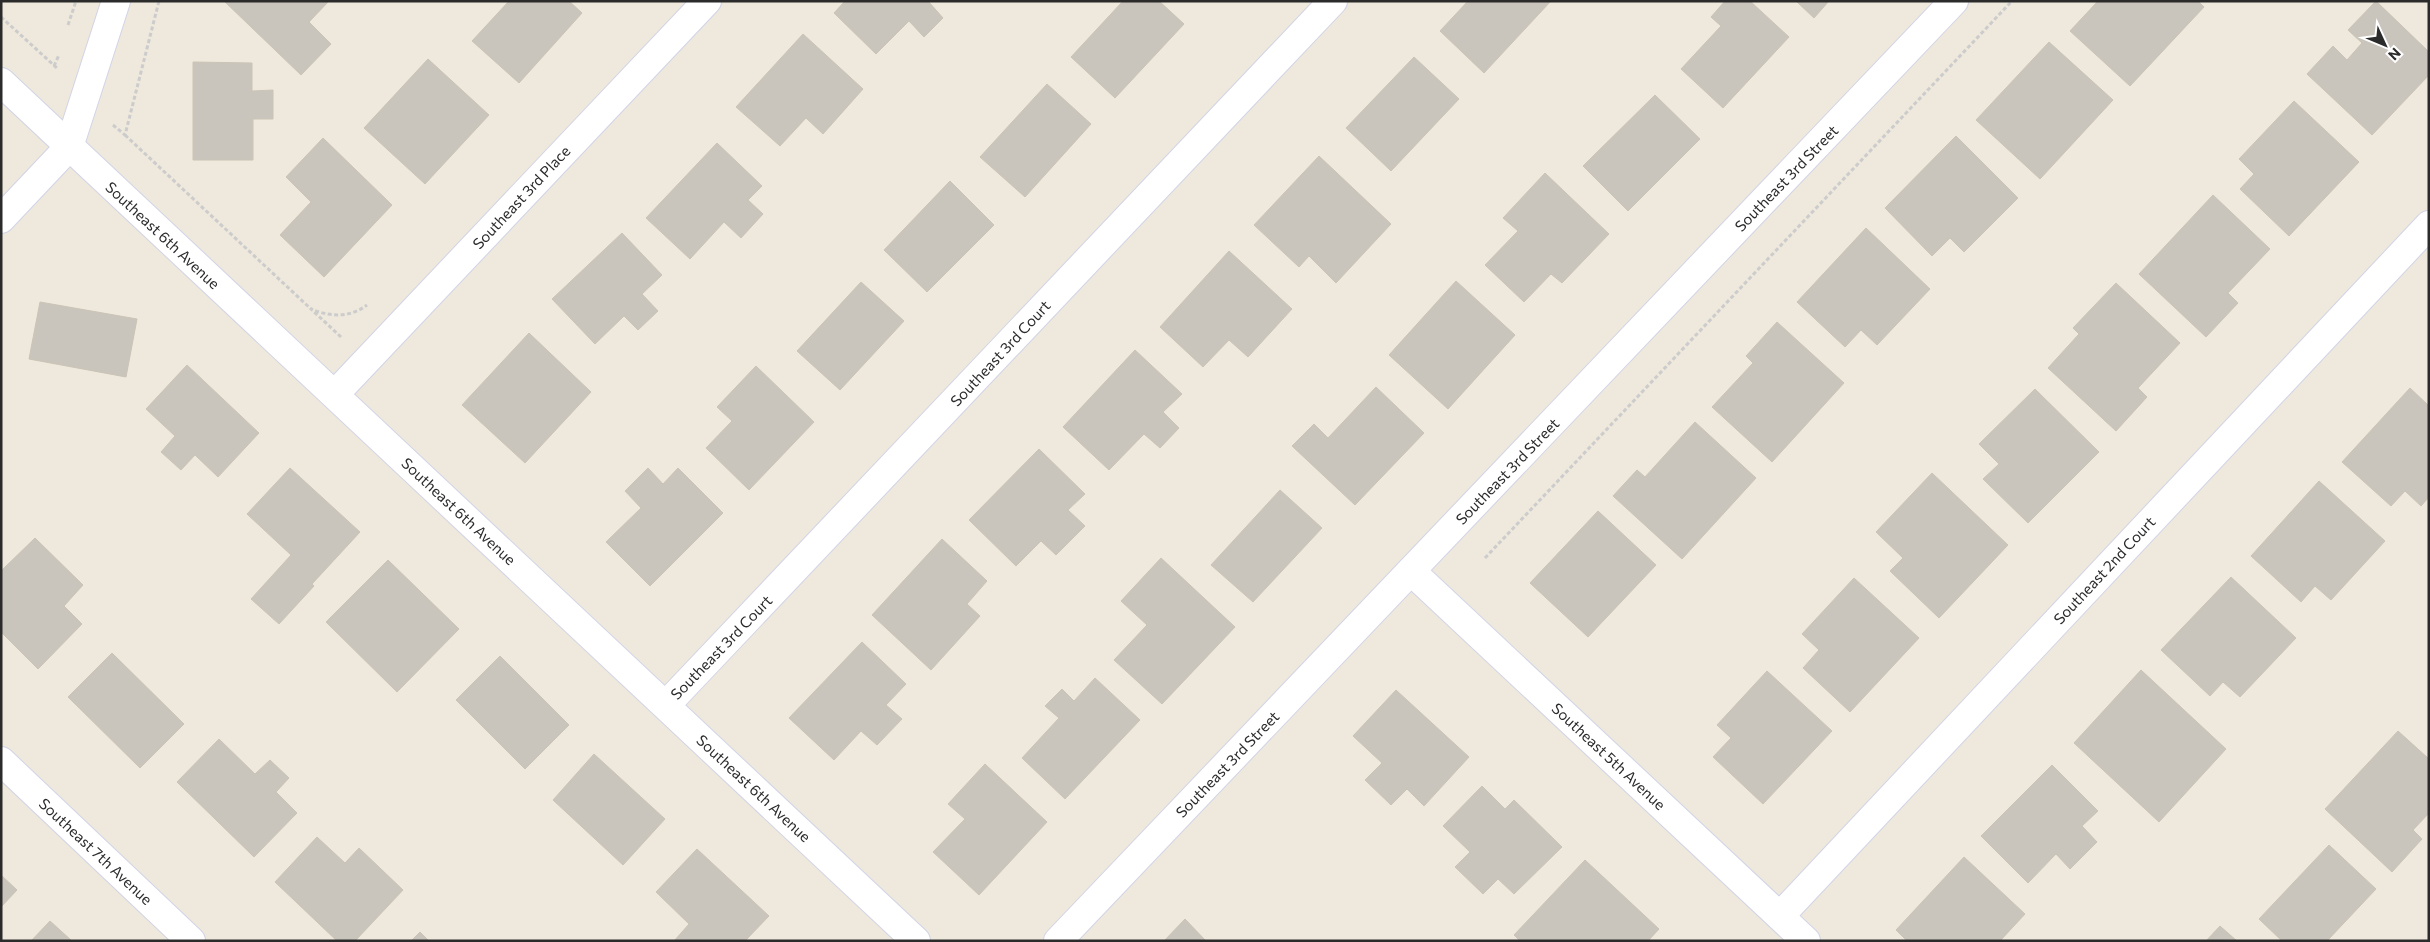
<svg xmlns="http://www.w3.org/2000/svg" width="2430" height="942" viewBox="0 0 2430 942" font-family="Commissioner,sans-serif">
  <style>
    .building { fill: #cac5bc; stroke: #cac4b6 }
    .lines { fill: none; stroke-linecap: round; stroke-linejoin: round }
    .minor-casing { stroke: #d1d4e6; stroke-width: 30 }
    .path { stroke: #ccc; stroke-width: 3; stroke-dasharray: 4 2.5; stroke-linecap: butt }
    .minor { stroke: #fff; stroke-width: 28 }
    .labels { text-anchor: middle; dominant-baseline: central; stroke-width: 5; stroke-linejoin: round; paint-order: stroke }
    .street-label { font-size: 15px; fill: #2b2b2b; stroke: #fff }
  </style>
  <rect width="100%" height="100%" fill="#efe8dc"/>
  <!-- building -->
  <g class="building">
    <path d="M224 1H329L309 22 331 44 301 75Z"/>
    <path d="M509 1H569L582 13 519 83 472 41Z"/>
    <path d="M845 1H928L943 18 924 37 909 21 876 54 834 13Z"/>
    <path d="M1123 1H1159L1184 24 1115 98 1071 57Z"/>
    <path d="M1468 1H1551L1484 73 1440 31Z"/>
    <path d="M1725 1H1750L1789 37 1723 108 1681 69 1721 26 1711 17Z"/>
    <path d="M1796 1H1829L1814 18Z"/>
    <path d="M2098 1H2198L2204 7 2130 86 2070 31Z"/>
    <path d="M2376 1 2429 52V75L2372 135 2307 74 2333 46 2347 60 2362 43 2348 30Z"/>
    <path d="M803 34 863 89 823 134 806 118 780 146 736 107Z"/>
    <path d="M2049 42 2113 100 2040 179 1976 120Z"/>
    <path d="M1414 57 1459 99 1391 171 1346 128Z"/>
    <path d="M428 59 489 115 425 184 364 128Z"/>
    <path d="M193 62 252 63V91L273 90V119H253V160H193Z"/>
    <path d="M1047 84 1091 124 1025 197 980 157Z"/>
    <path d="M1655 95 1700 139 1628 211 1583 166Z"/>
    <path d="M2294 101 2359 162 2289 236 2240 189 2254 174 2239 159Z"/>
    <path d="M1956 136 2018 198 1964 252 1950 238 1932 256 1885 208Z"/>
    <path d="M323 138 392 205 324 277 280 235 311 202 286 177Z"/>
    <path d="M717 143 762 186 748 200 763 214 741 238 724 222 690 259 646 218Z"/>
    <path d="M1319 156 1391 224 1336 283 1309 256 1299 267 1254 225Z"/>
    <path d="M1545 173 1609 234 1562 283 1551 274 1524 302 1485 265 1518 231 1503 218Z"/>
    <path d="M950 181 994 225 927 292 884 250Z"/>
    <path d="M2213 195 2270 249 2228 293 2238 303 2206 337 2139 274Z"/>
    <path d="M1866 228 1930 289 1877 345 1861 330 1845 347 1797 302Z"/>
    <path d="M622 233 662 275 642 294 658 311 638 330 624 316 595 344 552 299Z"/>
    <path d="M1229 251 1292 309 1248 357 1229 340 1203 367 1160 327Z"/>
    <path d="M1456 281 1515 335 1448 409 1389 355Z"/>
    <path d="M861 282 904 321 840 390 797 351Z"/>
    <path d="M2116 283 2180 343 2138 388 2147 397 2116 431 2048 368 2079 334 2073 328Z"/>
    <path d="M40 302 137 319 126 377 29 359Z"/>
    <path d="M1777 322 1844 383 1772 462 1712 407 1753 363 1746 356Z"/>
    <path d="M529 333 591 392 525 463 462 405Z"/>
    <path d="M1135 350 1182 394 1163 412 1179 428 1160 448 1144 434 1109 470 1063 427Z"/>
    <path d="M187 365 259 433 218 477 195 455 181 470 161 452 175 436 146 409Z"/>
    <path d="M756 366 814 422 749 490 706 448 732 421 717 407Z"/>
    <path d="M1376 387 1424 433 1355 505 1292 446 1314 424 1328 438Z"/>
    <path d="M2410 388 2429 406V497L2421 506 2405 491 2391 506 2342 462Z"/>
    <path d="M2035 389 2099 452 2028 523 1983 479 1999 464 1979 444Z"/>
    <path d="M1695 422 1756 478 1682 559 1613 496 1637 470 1645 477Z"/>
    <path d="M1039 449 1085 494 1068 510 1085 526 1056 555 1041 541 1016 566 969 520Z"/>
    <path d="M290 468 360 532 312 584 314 586 279 624 251 599 291 555 247 514Z"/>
    <path d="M648 468 663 484 678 468 723 513 650 586 606 542 641 508 625 491Z"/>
    <path d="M1932 473 2008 545 1939 618 1890 571 1903 558 1876 532Z"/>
    <path d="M2319 481 2385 541 2331 600 2315 586 2301 602 2251 556Z"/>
    <path d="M1280 490 1322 528 1253 602 1211 565Z"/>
    <path d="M1598 511 1656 565 1588 637 1530 583Z"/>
    <path d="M35 538 83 585 64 606 82 624 38 669 1 632V571Z"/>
    <path d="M942 539 987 581 967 604 980 616 931 670 872 615Z"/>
    <path d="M1161 558 1235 627 1162 704 1114 660 1147 625 1121 601Z"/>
    <path d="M388 560 459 629 397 692 326 622Z"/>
    <path d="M2231 577 2296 638 2240 697 2223 682 2210 696 2161 650Z"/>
    <path d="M1854 578 1919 638 1850 712 1803 668 1819 650 1802 634Z"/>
    <path d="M862 642 906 684 886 705 902 719 877 745 861 731 834 760 789 718Z"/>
    <path d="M112 653 184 724 140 768 68 697Z"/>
    <path d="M500 656 569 725 525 769 456 700Z"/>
    <path d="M2141 670 2226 749 2159 822 2074 743Z"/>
    <path d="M1767 671 1832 731 1763 804 1713 757 1731 738 1717 725Z"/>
    <path d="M1095 678 1140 720 1065 799 1022 758 1059 718 1045 706 1062 689 1074 701Z"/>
    <path d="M1396 690 1469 757 1424 806 1407 789 1391 805 1365 780 1382 763 1353 736Z"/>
    <path d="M2398 731 2429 759V813L2413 830 2422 839 2392 872 2325 809Z"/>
    <path d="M219 739 255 774 270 760 289 778 276 792 297 813 254 857 177 782Z"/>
    <path d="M594 754 665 819 623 865 553 800Z"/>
    <path d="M985 764 1047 822 979 895 933 852 965 819 948 804Z"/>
    <path d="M2052 765 2098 811 2082 826 2097 842 2070 869 2056 854 2028 883 1981 836Z"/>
    <path d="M1482 786 1505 809 1514 800 1562 847 1514 894 1498 879 1483 894 1455 867 1470 852 1443 826Z"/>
    <path d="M317 837 345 863 359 848 403 890 355 941H337L275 882Z"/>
    <path d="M2329 845 2376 889 2327 941H2282L2259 919Z"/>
    <path d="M697 849 769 916 745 941H674L689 924 656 892Z"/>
    <path d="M1964 857 2025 914 2000 941H1907L1896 930Z"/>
    <path d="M1585 860 1659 929 1648 941H1520L1514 935Z"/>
    <path d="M1 875 17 890 1 907Z"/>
    <path d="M1185 919 1206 941H1164Z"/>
    <path d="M50 921 72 941H31Z"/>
    <path d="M2220 926 2237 941H2206Z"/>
    <path d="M420 932 429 941H411Z"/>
  </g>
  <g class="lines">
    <!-- minor casing -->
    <g class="minor-casing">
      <g id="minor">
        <path d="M1 82 916 941"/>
        <path d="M1 219 69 147 116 1"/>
        <path d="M335 394 707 1"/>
        <path d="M1411 571 1806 941"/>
        <path d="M666 705 1333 1"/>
        <path d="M1 761 191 941"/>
        <path d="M1780 916 2429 225"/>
        <path d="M1058 941 1954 1"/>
      </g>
    </g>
    <!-- path -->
    <g class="path">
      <path d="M1 17 58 69"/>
      <path d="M68 25 76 1"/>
      <path d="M54 66 59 55"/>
      <path d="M113 125 125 135 159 1"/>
      <path d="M125 135 311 309"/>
      <path d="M341 337 311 309C330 317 350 318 367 305"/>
      <path d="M1485 558 2012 1"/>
    </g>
    <!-- minor -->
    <use href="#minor" class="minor"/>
  </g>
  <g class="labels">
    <!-- street labels -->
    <g class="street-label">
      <text transform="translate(1786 178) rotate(-46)">Southeast 3rd Street</text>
      <text transform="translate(521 197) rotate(-47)">Southeast 3rd Place</text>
      <text transform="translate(163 235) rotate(43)">Southeast 6th Avenue</text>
      <text transform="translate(1000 353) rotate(-47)">Southeast 3rd Court</text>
      <text transform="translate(1507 471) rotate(-46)">Southeast 3rd Street</text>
      <text transform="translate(459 511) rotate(43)">Southeast 6th Avenue</text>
      <text transform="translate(2104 570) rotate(-47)">Southeast 2nd Court</text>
      <text transform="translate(721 647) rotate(-46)">Southeast 3rd Court</text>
      <text transform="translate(1609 756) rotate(43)">Southeast 5th Avenue</text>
      <text transform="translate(1227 764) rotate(-46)">Southeast 3rd Street</text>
      <text transform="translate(754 788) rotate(43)">Southeast 6th Avenue</text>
      <text transform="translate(96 851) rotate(43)">Southeast 7th Avenue</text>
    </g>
  </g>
  <!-- border -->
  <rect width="2430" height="942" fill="none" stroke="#2b2b2b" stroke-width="5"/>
  <!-- north arrow -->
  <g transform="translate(2385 45) rotate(134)" stroke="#ffffff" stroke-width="4" paint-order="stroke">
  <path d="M0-4L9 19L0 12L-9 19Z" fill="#2b2b2b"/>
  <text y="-8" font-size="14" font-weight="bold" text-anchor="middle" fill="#2b2b2b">N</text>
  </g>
</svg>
